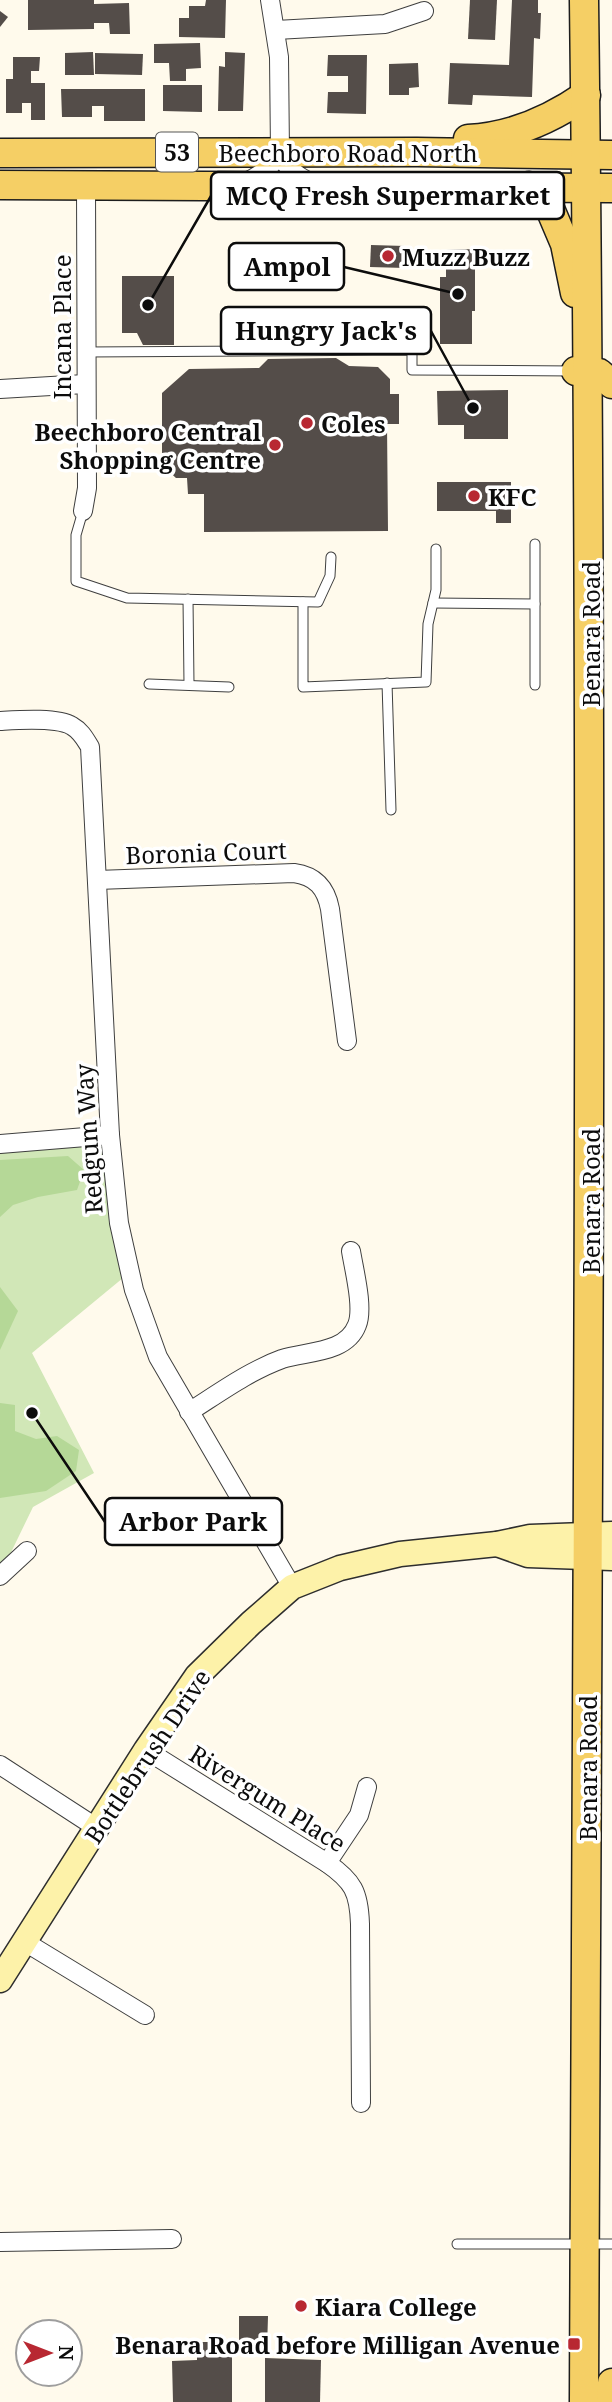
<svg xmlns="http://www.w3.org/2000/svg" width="612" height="2402" viewBox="0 0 612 2402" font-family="'Noto Serif',serif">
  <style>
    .green { fill: #d1e7b7 }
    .forest { fill: #b5d897 }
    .building { fill: #544d49 }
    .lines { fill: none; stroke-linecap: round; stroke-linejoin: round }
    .lane-casing { stroke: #3f3f3f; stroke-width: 11 }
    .street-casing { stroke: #3f3f3f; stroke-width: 20 }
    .secondary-casing { stroke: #2e2e2e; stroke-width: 27 }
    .primary-casing { stroke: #1d1d1d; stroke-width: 31 }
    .lane { stroke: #fff; stroke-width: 9 }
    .street { stroke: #fff; stroke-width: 18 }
    .secondary { stroke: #fdf2a9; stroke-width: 24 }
    .primary { stroke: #f5cf65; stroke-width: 28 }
    .poi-dot { fill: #b82832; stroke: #fff; stroke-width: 2.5 }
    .labels { text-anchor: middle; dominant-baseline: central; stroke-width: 7; stroke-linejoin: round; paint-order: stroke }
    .shield { fill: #fff; stroke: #555; stroke-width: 2 }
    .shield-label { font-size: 23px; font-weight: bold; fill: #0c0c0c }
    .street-label { font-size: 24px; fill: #0c0c0c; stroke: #fff }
    .poi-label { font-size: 24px; font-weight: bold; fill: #0c0c0c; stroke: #fff; text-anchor: start }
    .leader { fill: none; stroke: #0c0c0c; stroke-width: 2.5 }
    .callout-dot { fill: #0c0c0c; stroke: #fff; stroke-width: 2.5 }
    .callout { fill: #fff; stroke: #0c0c0c; stroke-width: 2.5 }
    .callout-label { font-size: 26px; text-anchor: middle; font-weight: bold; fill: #0c0c0c }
  </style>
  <rect width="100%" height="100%" fill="#fffaec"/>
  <!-- green -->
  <path class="green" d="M110 1135 129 1273 32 1353 94 1473 33 1507 0 1575V1144Z"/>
  <!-- forest -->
  <g class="forest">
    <path d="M68 1156 84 1170 77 1190 38 1197 13 1205 0 1217V1160Z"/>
    <path d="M0 1287 18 1311 0 1350Z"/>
    <path d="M0 1403 15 1405V1431L36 1439 57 1436 79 1450 76 1471 46 1491 0 1498Z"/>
  </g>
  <!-- building -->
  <g class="building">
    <path d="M28 0H94V4L129 3 130 34H110L109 23H94V29L28 30Z"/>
    <path d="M206 0H226L225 38 179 37V18H189V6H205Z"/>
    <path d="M470 0H497L495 40 468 39Z"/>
    <path d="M512 0H538V13H541L540 39 534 38 532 97 473 95 472 105 448 104 450 63 509 65Z"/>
    <path d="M0 11 8 17 0 27Z"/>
    <path d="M200 43 201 68 186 69V81H170L169 63H154V44Z"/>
    <path d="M93 52 94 75H65V53Z"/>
    <path d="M225 52 245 53 243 111H218L219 66 225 67Z"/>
    <path d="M95 53 143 54 142 75 95 74Z"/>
    <path d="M328 55H367L366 114 327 113 328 92H348V76H327Z"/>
    <path d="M13 57H40L39 71H31V83H45V120H31V103H22V113H6V79H13Z"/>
    <path d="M418 63 419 87 409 88V95H389V64Z"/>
    <path d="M163 85H202V112L163 111Z"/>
    <path d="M61 89H145V121H104V106H92V117H62Z"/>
    <path d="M371 245 405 246V268L370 267Z"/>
    <path d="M475 249V311H472V344H440V277H446V250Z"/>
    <path d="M122 276H174V345H143L137 333H122Z"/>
    <path d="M336 358 349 366 378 367 390 379V394H399V424H387L388 531 204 532V494H188L187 478H176L162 465V393L189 369 259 368 268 359Z"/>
    <path d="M508 390V439H464V425H438L437 391Z"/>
    <path d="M437 482H511V523H496V511H437Z"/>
    <path d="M239 2316H268L267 2348 239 2347Z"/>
    <path d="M197 2342H232V2402H173L172 2361 197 2360Z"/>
    <path d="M265 2358 321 2360 320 2402H265Z"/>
  </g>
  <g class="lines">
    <!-- lane casing -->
    <g class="lane-casing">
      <g id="lane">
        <path d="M86 352 412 350V370L574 371"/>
        <path d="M83 511 76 535V581L127 598 318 602 330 576 331 557"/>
        <path d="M535 544V685"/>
        <path d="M188 599 189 684"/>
        <path d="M303 602V687L426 682 428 624 436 590V549"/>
        <path d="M433 603 535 604"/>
        <path d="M387 683 391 810"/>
        <path d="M149 684 229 687"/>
        <path d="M457 2244H612"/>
      </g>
    </g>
    <!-- street casing -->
    <g class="street-casing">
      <g id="street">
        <path d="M270 0 279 57 280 153C286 169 299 178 315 184"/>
        <path d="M276 30 385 24 424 11"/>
        <path d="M243 183C259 177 271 168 280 153"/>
        <path d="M0 389 85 384"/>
        <path d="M83 511 87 488 86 185"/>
        <path d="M0 721C18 720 57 717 72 726 81 731 85 739 90 747L110 1135 119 1223 134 1290 158 1357 292 1587"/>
        <path d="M97 880 294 873C316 876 326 888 330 909L347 1041"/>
        <path d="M0 1144 110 1135"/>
        <path d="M189 1412C219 1393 249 1371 282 1359 306 1351 346 1354 357 1325 364 1308 354 1270 351 1251"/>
        <path d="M0 1576 27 1551"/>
        <path d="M146 1750 327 1863C353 1881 359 1892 360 1924L361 2103"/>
        <path d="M0 1765 97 1828"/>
        <path d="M327 1863 359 1815 367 1787"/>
        <path d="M25 1942 145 2015"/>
        <path d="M0 2242 172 2239"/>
      </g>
    </g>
    <!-- secondary casing -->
    <g class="secondary-casing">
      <g id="secondary">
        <path d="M497 1544 528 1555 612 1558"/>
        <path d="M0 1980 146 1750 197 1676 251 1623 292 1587 340 1568 400 1554 497 1544 530 1537 612 1534"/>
      </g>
    </g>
    <!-- primary casing -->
    <g class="primary-casing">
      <g id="primary">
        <path d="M468 139C512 137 550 120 586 95"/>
        <path d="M0 153 417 152 612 155"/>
        <path d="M0 185 612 188"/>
        <path d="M529 186 545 197 565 244 575 293"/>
        <path d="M576 371 599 373 612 384"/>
        <path d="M584 2402C587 1601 594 801 584 0"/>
        <path d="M611 2402 612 2383"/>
      </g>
    </g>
    <!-- lane -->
    <use href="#lane" class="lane"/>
    <!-- street -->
    <use href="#street" class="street"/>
    <!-- secondary -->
    <use href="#secondary" class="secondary"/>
    <!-- primary -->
    <use href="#primary" class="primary"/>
  </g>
  <!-- markers -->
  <g class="poi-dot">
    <circle cx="388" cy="256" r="7"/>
    <circle cx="307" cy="423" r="7"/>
    <circle cx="275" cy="445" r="7"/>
    <circle cx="474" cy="496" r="7"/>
    <circle cx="301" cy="2306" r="7"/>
    <rect x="567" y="2337" width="14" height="14" rx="3.5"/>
  </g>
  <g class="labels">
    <!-- shield labels -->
    <rect class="shield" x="156" y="132.5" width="42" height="39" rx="5"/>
    <g class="shield-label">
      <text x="177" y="152">53</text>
    </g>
    <!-- street labels -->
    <g class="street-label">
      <text x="348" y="152">Beechboro Road North</text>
      <text transform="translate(61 327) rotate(-90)">Incana Place</text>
      <text transform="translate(590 634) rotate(-90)">Benara Road</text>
      <text transform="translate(206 852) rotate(-2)">Boronia Court</text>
      <text transform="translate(88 1139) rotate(-94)">Redgum Way</text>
      <text transform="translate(590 1201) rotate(-90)">Benara Road</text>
      <text transform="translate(147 1756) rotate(-56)">Bottlebrush Drive</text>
      <text transform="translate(587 1768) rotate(-90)">Benara Road</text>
      <text transform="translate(268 1798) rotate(32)">Rivergum Place</text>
    </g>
    <!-- poi labels -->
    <g class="poi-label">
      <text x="402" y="256">Muzz Buzz</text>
      <text x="321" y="423">Coles</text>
      <text x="261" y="431" text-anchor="end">Beechboro Central<tspan x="261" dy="28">Shopping Centre</tspan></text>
      <text x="488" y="496">KFC</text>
      <text x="315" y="2306">Kiara College</text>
      <text x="560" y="2344" text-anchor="end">Benara Road before Milligan Avenue</text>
    </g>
  </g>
  <!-- callouts -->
  <path class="leader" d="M148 305L211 196M458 294L344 267M473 408L431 331M32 1413L105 1522"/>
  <g class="callout-dot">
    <circle cx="148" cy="305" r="7"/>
    <circle cx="458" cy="294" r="7"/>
    <circle cx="473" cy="408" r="7"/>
    <circle cx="32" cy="1413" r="7"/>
  </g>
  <g class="callout">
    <rect x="211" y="172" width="353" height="47" rx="7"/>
    <rect x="229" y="243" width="115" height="47" rx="7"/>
    <rect x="221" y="307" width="210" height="47" rx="7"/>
    <rect x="105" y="1498" width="177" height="47" rx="7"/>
  </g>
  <g class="callout-label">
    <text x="388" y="205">MCQ Fresh Supermarket</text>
    <text x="287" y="276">Ampol</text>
    <text x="326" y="340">Hungry Jack's</text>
    <text x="193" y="1531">Arbor Park</text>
  </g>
  <!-- north arrow -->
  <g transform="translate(49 2353) rotate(90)"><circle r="33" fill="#ffffff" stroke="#9e9e9e" stroke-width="2"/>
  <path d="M0-5L12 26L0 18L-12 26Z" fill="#b82832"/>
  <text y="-10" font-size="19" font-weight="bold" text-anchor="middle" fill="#0c0c0c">N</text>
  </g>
</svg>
